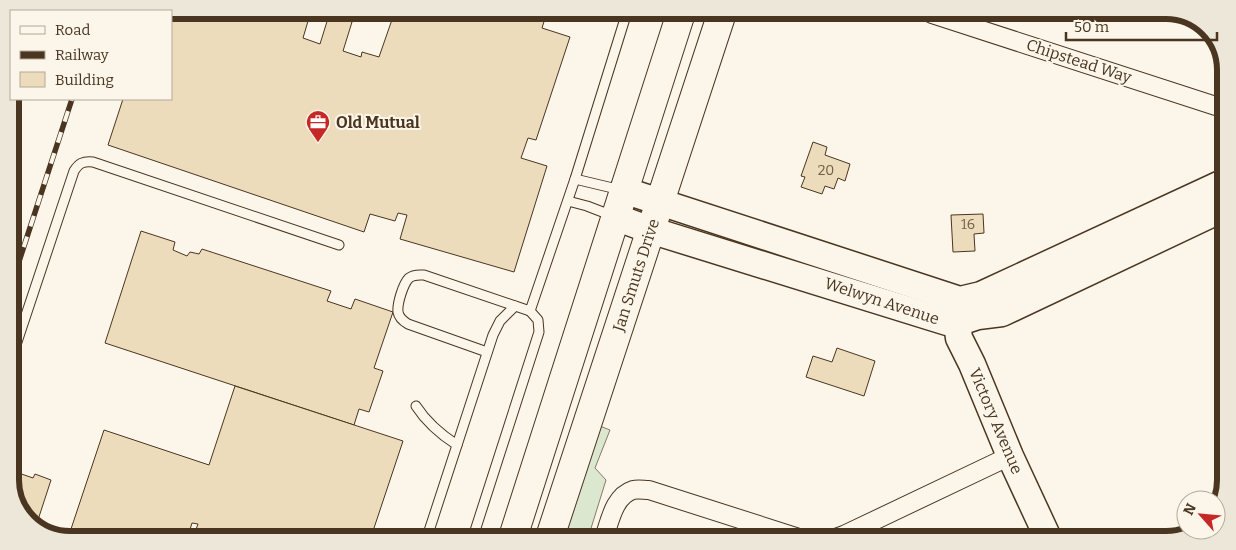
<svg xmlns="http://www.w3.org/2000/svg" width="1236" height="550" viewBox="0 0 1236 550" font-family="Bitter,serif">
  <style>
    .green { fill: #dce7d0; stroke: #887966 }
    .building { fill: #ecdcbc; stroke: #4a3520 }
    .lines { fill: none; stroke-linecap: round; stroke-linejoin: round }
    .lane-casing { stroke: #4a3520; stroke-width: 11 }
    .street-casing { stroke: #4a3520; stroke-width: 20 }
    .secondary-casing { stroke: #4a3520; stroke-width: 29 }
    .primary-casing { stroke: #4a3520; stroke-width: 30 }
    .lane { stroke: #fbf6e9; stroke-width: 9 }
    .street { stroke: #fbf6e9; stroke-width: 18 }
    .secondary { stroke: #fbf6e9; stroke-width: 26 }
    .primary { stroke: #fbf6e9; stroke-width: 28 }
    .rail-casing { stroke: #4a3520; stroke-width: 5.5 }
    .rail { stroke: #fbf6e9; stroke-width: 4; stroke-dasharray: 11; stroke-linecap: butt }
    .labels { text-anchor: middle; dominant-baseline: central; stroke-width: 4; stroke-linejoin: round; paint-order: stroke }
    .number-label { font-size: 14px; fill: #725f47 }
    .street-label { font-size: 16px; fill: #4a3520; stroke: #fbf6e9 }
    .poi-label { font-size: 16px; font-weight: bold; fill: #4a3520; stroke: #fbf6e9; text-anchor: start }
    .rim { fill: none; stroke: #4a3520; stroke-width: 6 }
  </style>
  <rect width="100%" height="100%" fill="#fbf6e9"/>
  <!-- green -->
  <path class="green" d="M597 425 610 430 595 468 606 480 588 538 563 537Z"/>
  <!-- building -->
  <g class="building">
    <path d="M151 10 311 11 303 38 320 44 329 15 352 22 343 51 361 57 362 52 379 57 395 11 547 12 542 28 570 37 536 140 528 138 521 158 547 166 514 272 400 239 407 215 398 213 395 221 370 214 364 232 108 145 123 99H171V11Z"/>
    <path d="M813 142 827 147 825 155 850 164 845 181 838 178 834 189 825 186 822 194 801 187 805 177 801 176Z"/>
    <path d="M983 214 984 233 974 234 975 251 953 252 951 215Z"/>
    <path d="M141 231 175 242 173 250 187 256 190 252 199 254 202 249 331 291 327 301 351 309 355 299 393 312 374 368 383 371 369 412 359 409 354 425 105 343Z"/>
    <path d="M837 348 875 361 864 396 806 377 813 356 832 362Z"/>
    <path d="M235 386 403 441 371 537 206 536 195 532 198 524 192 523 188 536 69 535 104 430 209 465Z"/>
    <path d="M10 470 33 478 35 474 51 480 36 526 20 514 10 484Z"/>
  </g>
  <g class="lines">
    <!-- lane casing -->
    <g class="lane-casing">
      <g id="lane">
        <path d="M575 179 621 190"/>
        <path d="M568 201 587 206 613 216"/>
        <path d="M487 352 408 324C403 321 399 318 398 312 397 304 403 284 409 278 414 274 419 275 424 275L530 311 575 179 627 12"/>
        <path d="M10 363 74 171C79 163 83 161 93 162L339 245"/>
        <path d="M416 406C427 423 440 434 457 445"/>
        <path d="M427 537 493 335 500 321 515 306"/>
        <path d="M473 537 539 332 538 320 530 311"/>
      </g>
    </g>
    <!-- street casing -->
    <g class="street-casing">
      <g id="street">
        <path d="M932 14 1225 109"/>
        <path d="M604 538C610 521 614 496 633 490 638 489 644 490 649 490L799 538"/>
        <path d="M833 539 844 535 1010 456"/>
      </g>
    </g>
    <!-- secondary casing -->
    <g class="secondary-casing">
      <g id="secondary">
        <path d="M623 190 960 300 981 295 1225 182"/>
        <path d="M615 217 650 230 947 322 957 323 978 316 1002 313 1224 208"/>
        <path d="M959 307 957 323 959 338 972 364 1010 456 1049 540"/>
      </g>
    </g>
    <!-- primary casing -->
    <g class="primary-casing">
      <g id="primary">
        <path d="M513 537 681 13"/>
        <path d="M550 537 722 13"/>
      </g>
    </g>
    <!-- lane -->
    <use href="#lane" class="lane"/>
    <!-- street -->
    <use href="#street" class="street"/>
    <!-- secondary -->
    <use href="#secondary" class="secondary"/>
    <!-- primary -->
    <use href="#primary" class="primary"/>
    <!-- rail casing -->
    <g class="rail-casing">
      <g id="rail">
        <path d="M100 11V10"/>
        <path d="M10 289 72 99"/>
      </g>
    </g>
    <!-- rail -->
    <use href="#rail" class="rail"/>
  </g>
  <!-- icons -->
  <defs>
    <g id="office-pin" transform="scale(1.25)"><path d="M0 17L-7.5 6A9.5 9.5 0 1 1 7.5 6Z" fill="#c62828" stroke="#fbf6e9"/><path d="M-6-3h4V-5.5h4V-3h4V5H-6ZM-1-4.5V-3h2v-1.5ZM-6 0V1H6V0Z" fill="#fff"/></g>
  </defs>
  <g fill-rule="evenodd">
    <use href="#office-pin" x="318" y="122"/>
  </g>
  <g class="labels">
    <!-- number labels -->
    <g class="number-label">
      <text x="826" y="170">20</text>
      <text x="968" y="224">16</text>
    </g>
    <!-- street labels -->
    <g class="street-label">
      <text transform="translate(1079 61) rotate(18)">Chipstead Way</text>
      <text transform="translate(636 275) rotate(-72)">Jan Smuts Drive</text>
      <text transform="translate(882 301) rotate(18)">Welwyn Avenue</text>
      <text transform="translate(996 421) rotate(67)">Victory Avenue</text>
    </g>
    <!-- poi labels -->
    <g class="poi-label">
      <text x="336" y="122">Old Mutual</text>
    </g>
  </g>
  <!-- crop -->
  <path d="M0 0H1236V550H0ZM70 19H1166A51 51 0 0 1 1217 70V480A51 51 0 0 1 1166 531H70A51 51 0 0 1 19 480V70A51 51 0 0 1 70 19Z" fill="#ede7d9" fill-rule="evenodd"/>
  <path class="rim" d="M70 19H1166A51 51 0 0 1 1217 70V480A51 51 0 0 1 1166 531H70A51 51 0 0 1 19 480V70A51 51 0 0 1 70 19Z"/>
  <!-- legend -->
  <rect x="10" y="10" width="162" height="90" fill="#fbf6e9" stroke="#b4a999"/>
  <rect x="20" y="26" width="25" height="8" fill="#fbf6e9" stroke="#b4a999"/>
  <text x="55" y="35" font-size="15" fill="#4a3520">Road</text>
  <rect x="20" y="51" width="25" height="8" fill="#4a3520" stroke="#b4a999"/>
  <text x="55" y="60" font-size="15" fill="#4a3520">Railway</text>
  <rect x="20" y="72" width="25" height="15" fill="#ecdcbc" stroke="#b4a999"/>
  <text x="55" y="85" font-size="15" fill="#4a3520">Building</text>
  <!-- north arrow -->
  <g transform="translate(1201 515) rotate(297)"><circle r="24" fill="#fbf6e9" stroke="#b4a999"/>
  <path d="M0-4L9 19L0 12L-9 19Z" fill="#c62828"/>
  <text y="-8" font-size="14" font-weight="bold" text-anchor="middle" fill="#4a3520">N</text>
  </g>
  <!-- scale -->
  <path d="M1066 32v8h151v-8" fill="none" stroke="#4a3520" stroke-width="2.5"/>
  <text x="1074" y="32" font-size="15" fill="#4a3520" stroke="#fbf6e9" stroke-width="4" paint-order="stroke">50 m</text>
</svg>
